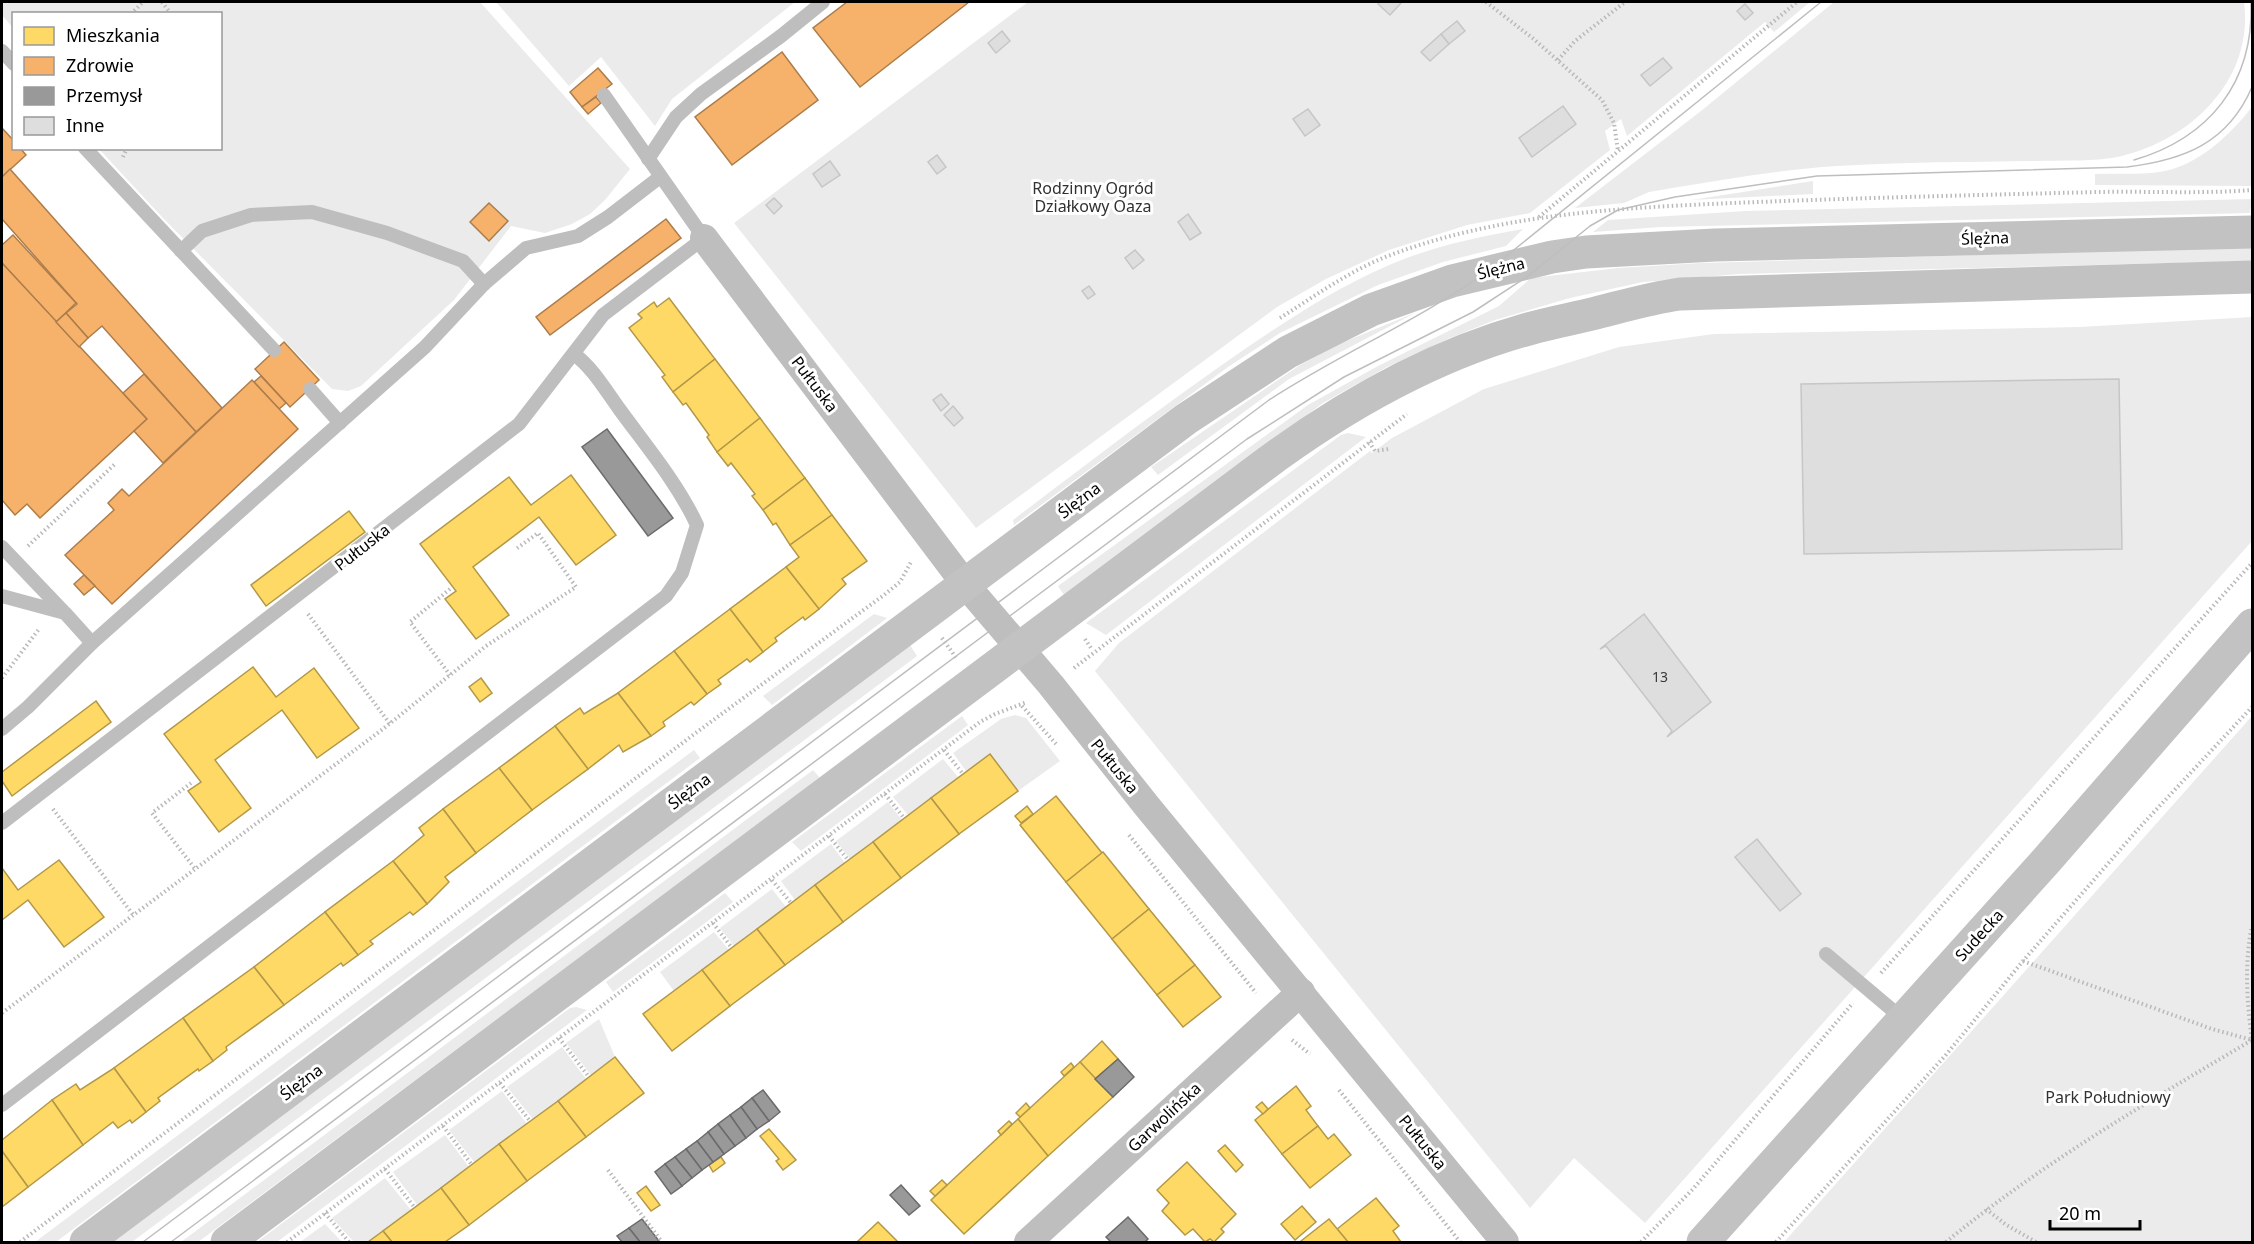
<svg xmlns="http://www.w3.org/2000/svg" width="2254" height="1244" viewBox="0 0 2254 1244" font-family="'Noto Sans',sans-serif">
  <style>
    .green { fill: #ebebeb }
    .homes { fill: #ffd966; stroke: #b29847; stroke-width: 1.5 }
    .health { fill: #f6b26b; stroke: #ac7d4b; stroke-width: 1.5 }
    .industry { fill: #999; stroke: #6b6b6b; stroke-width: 1.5 }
    .building { fill: #dedede; stroke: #c6c6c6; stroke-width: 1.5 }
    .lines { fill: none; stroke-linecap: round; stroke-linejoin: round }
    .path { stroke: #b9b9b9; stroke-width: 4; stroke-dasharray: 1.5 3; stroke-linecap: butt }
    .lane { stroke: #bebebe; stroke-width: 14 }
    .street { stroke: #bebebe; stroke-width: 28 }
    .secondary { stroke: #c2c2c2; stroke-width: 33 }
    .tram { stroke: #bebebe; stroke-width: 1.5 }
    .labels { text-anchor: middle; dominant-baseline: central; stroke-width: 6; stroke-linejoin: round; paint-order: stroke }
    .number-label { font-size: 14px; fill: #383838 }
    .park-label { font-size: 16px; fill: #313131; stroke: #fff }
    .street-label { font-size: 16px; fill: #000; stroke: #fff }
  </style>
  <rect width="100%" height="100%" fill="#fff"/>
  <!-- green -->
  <g class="green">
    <path d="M2 2H480L630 169 605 200 590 214 572 224 545 233 511 226 454 300 361 386 348 391 332 389 162 217 99 149 220 148V14H14L13 28 2 15Z"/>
    <path d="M496 2H795L672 99 655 126 601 57 569 86Z"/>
    <path d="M1028 2H1810L1774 32 1765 22 1627 136 1621 119 1605 131 1610 150 1530 213 1467 225 1389 250 1326 279 1277 307 976 528 734 223Z"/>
    <path d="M1834 2H2244C2254 79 2192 139 2122 156 2095 162 2064 160 2036 161 1970 162 1903 162 1837 166 1774 170 1711 182 1649 192L1624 203 1575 208 1701 111Z"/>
    <path d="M2252 107V186L2095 185V174C2116 173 2138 175 2159 172 2197 167 2230 135 2252 107Z"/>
    <path d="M1813 181V194L1691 200Z"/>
    <path d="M2252 199 2250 213 1661 227 1593 232 1608 220 1745 211Z"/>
    <path d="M1523 229 1506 246 1443 262 1378 285 1280 333 1228 367 1014 525 1013 520C1087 464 1162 406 1239 353 1286 321 1334 289 1387 266 1430 247 1477 237 1523 229Z"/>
    <path d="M2252 247V261L1739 274 1643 282 1570 298 1495 320 1450 338 1387 367 1323 403 1064 595 1058 586 1308 405 1378 366 1499 306 1531 278 1618 268 1701 263Z"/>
    <path d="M1417 312 1289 379 1158 475 1151 467 1300 365 1339 344Z"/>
    <path d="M2252 317V541L1645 1223 1574 1158 1530 1208 1095 671 1119 643 1370 451 1372 453 1392 438 1484 389 1619 347 1714 334 2080 327Z"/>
    <path d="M1348 433 1366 437 1106 635 1086 623 1341 435Z"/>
    <path d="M874 614 887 618 772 705 763 696Z"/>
    <path d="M910 645 917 656 132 1242H113Z"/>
    <path d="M1015 715 1026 718 1060 761 1018 791 990 754 966 771 953 753 1001 719Z"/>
    <path d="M962 716 968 725 801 851 792 842Z"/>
    <path d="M2252 716V1242H1784Z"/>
    <path d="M694 750 700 758 56 1242H35Z"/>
    <path d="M943 759 958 777 908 815 893 797Z"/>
    <path d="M813 770 820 778 198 1242H181Z"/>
    <path d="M888 802 902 820 850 859 836 841Z"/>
    <path d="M831 844 845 863 795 900 781 881Z"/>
    <path d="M772 889 786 907 734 946 720 928Z"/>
    <path d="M725 893 733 902 613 992 606 982Z"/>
    <path d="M714 932 729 950 674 991 660 972Z"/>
    <path d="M576 1007 587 1010 277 1242H257L570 1008Z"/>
    <path d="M599 1019 615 1057 591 1075 566 1043Z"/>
    <path d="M562 1047 586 1079 533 1119 507 1087Z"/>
    <path d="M502 1091 527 1124 475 1163 449 1130Z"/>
    <path d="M445 1135 469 1167 418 1206 393 1172Z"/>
    <path d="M385 1178 411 1210 368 1242H354L332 1218Z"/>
    <path d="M325 1224 342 1242H300Z"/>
  </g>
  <!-- homes -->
  <g class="homes">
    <path d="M669 298 715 359 673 392 662 377 665 375 629 328 642 318 638 314 654 302 657 307Z"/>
    <path d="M715 359 760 418 717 452 707 437 709 435 686 403 683 405 673 392Z"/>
    <path d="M760 418 805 478 763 510 752 496 755 494 731 463 728 466 717 452Z"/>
    <path d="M571 475 616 535 576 565 539 517 473 567 509 615 476 639 445 599 456 591 420 544 509 477 531 505Z"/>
    <path d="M805 478 832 515 790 545 776 523 773 525 763 510Z"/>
    <path d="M349 511 365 532 266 606 251 585Z"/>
    <path d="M832 515 867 561 842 579 846 584 819 609 786 567 799 557 790 545Z"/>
    <path d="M786 567 819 609 805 620 803 617 775 638 777 641 763 652 730 609Z"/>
    <path d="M730 609 763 652 750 662 747 659 718 680 721 684 707 694 674 651Z"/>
    <path d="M674 651 707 694 694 705 691 702 663 722 665 726 651 736 618 693Z"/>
    <path d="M253 667 276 697 314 668 359 728 317 758 282 710 215 760 251 808 219 832 188 791 201 782 164 734Z"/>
    <path d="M481 678 492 693 480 702 469 687Z"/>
    <path d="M618 693 651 736 623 752 619 745 588 769 555 726 580 708 584 714Z"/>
    <path d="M96 701 111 722 12 796 2 781V772Z"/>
    <path d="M555 726 588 769 532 810 499 768Z"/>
    <path d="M990 754 1018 791 959 834 931 798Z"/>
    <path d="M499 768 532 810 476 853 443 809Z"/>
    <path d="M1056 796 1102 853 1066 882 1020 825Z"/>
    <path d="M931 798 959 834 901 878 873 842Z"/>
    <path d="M1027 806 1033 814 1021 823 1015 816Z"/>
    <path d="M443 809 476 853 445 877 449 882 427 904 393 861 424 835 419 828Z"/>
    <path d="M873 842 901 878 843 922 815 885Z"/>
    <path d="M1103 852 1149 909 1112 939 1066 882Z"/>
    <path d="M59 860 104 917 64 947 28 900 2 920V868L18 890Z"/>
    <path d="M393 861 427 904 413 915 410 912 370 941 373 944 358 955 325 912Z"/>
    <path d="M815 885 843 922 785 965 757 929Z"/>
    <path d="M1149 909 1195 965 1157 995 1112 939Z"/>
    <path d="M325 912 358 955 343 966 341 963 284 1005 254 967Z"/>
    <path d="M757 929 785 965 730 1006 702 970Z"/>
    <path d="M1195 965 1221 997 1183 1027 1157 995Z"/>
    <path d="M254 967 284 1005 226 1047 227 1050 213 1061 183 1018Z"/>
    <path d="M702 970 730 1006 672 1051 643 1014Z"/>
    <path d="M183 1018 213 1061 199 1071 198 1069 158 1098 160 1101 146 1112 114 1068Z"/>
    <path d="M1102 1041 1118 1059 1095 1079 1080 1062Z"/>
    <path d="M615 1057 644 1093 586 1137 558 1101Z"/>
    <path d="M1080 1062 1113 1097 1048 1156 1018 1119Z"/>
    <path d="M1071 1063 1074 1067 1064 1076 1061 1072Z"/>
    <path d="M114 1068 146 1112 132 1123 130 1120 118 1128 113 1122 83 1145 52 1100 76 1084 80 1090Z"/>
    <path d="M1296 1086 1311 1106 1306 1110 1318 1126 1282 1154 1255 1120Z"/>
    <path d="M52 1100 83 1145 28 1187 2 1151V1140Z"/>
    <path d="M558 1101 586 1137 527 1181 499 1144Z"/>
    <path d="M1262 1102 1268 1109 1263 1114 1256 1107Z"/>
    <path d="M1026 1103 1030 1108 1020 1117 1016 1113Z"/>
    <path d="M1018 1119 1048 1156 964 1234 931 1200Z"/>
    <path d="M1009 1121 1012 1124 1001 1135 998 1131Z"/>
    <path d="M1318 1126 1328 1139 1334 1134 1351 1155 1310 1188 1282 1154Z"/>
    <path d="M769 1129 796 1160 783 1170 776 1161 779 1159 760 1136Z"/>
    <path d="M499 1144 527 1181 469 1225 441 1188Z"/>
    <path d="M1225 1145 1243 1165 1236 1172 1218 1151Z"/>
    <path d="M2 1151 28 1187 2 1207Z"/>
    <path d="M721 1157 725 1163 713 1172 709 1165Z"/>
    <path d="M1187 1162 1236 1214 1221 1229 1224 1232 1214 1242 1210 1239 1205 1242 1193 1229 1185 1235 1162 1211 1169 1203 1157 1190Z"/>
    <path d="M942 1180 947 1185 935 1196 930 1191Z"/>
    <path d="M646 1186 660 1205 651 1211 637 1193Z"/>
    <path d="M441 1188 469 1225 445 1242H392L383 1231Z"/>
    <path d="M1376 1198 1399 1226 1393 1231 1401 1242H1348L1337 1229Z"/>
    <path d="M1302 1206 1316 1222 1295 1240 1281 1224Z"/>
    <path d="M1329 1219 1348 1242H1302L1301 1241Z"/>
    <path d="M878 1222 898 1242H857Z"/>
    <path d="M383 1231 392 1242H368Z"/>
  </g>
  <!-- health -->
  <g class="health">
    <path d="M847 2H969L860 87 813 28Z"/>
    <path d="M782 52 818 100 732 165 695 117Z"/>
    <path d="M598 68 612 84 582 107 570 92Z"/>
    <path d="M596 97 601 103 588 114 582 107Z"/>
    <path d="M2 128 14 141V148H20L26 155 2 177Z"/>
    <path d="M10 169 222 408 196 432 102 326 88 338 66 313 77 304 2 219V177Z"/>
    <path d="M489 203 508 221 489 241 470 222Z"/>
    <path d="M666 219 681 238 550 335 536 317Z"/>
    <path d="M13 235 76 303 56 322 2 263V245Z"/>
    <path d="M2 263 147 419 40 518 27 504 15 515 2 500Z"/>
    <path d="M66 313 88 338 79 347 56 322Z"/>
    <path d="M284 342 319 380 290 407 255 369Z"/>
    <path d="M144 374 196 432 163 463 134 431 147 419 123 393Z"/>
    <path d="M261 376 286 403 279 409 254 382Z"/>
    <path d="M252 380 298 429 112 604 65 555 114 510 108 503 122 489 129 496Z"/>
    <path d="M84 575 95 586 84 595 74 584Z"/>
  </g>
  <!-- industry -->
  <g class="industry">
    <path d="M607 429 673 518 648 536 582 447Z"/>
    <path d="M1118 1059 1134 1077 1113 1097 1095 1079Z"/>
    <path d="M763 1090 780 1112 769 1121 752 1098Z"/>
    <path d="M752 1098 769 1121 757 1129 741 1107Z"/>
    <path d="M741 1107 757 1129 746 1138 730 1115Z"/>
    <path d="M730 1115 746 1138 735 1146 718 1124Z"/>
    <path d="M718 1124 735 1146 724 1154 708 1132Z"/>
    <path d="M708 1132 724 1154 713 1162 697 1141Z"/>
    <path d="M697 1141 713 1162 702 1170 686 1149Z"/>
    <path d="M686 1149 702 1170 692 1178 675 1157Z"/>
    <path d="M675 1157 692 1178 682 1186 665 1164Z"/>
    <path d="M665 1164 682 1186 671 1194 655 1172Z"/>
    <path d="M901 1185 920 1206 909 1215 890 1195Z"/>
    <path d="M1128 1217 1148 1239 1145 1242H1111L1106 1237Z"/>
    <path d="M642 1219 659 1241 657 1242H640L629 1228Z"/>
    <path d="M629 1228 640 1242H622L617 1236Z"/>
  </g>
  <!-- building -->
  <g class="building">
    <path d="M1380 2H1402L1390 15 1378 4Z"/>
    <path d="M1745 4 1753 13 1745 20 1737 11Z"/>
    <path d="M1457 21 1465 31 1449 44 1441 34Z"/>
    <path d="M1002 31 1010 41 996 53 988 43Z"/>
    <path d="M1441 34 1449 44 1430 61 1421 52Z"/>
    <path d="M1663 58 1672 68 1650 86 1641 75Z"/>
    <path d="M1563 106 1576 124 1532 157 1519 138Z"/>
    <path d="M1308 109 1320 125 1305 136 1293 119Z"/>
    <path d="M937 155 946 167 937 174 928 162Z"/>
    <path d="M830 161 840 175 822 187 813 174Z"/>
    <path d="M774 198 782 206 774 214 766 205Z"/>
    <path d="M1188 214 1201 233 1190 240 1178 222Z"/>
    <path d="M1135 250 1144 260 1133 269 1125 258Z"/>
    <path d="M1089 286 1095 294 1088 299 1082 291Z"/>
    <path d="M2119 379 2122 549 1804 554 1801 384Z"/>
    <path d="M941 394 949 404 941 411 933 400Z"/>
    <path d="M953 406 963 418 954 426 944 415Z"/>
    <path d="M1644 614 1711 702 1667 737 1672 731 1606 646 1600 649Z"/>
    <path d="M1757 839 1801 894 1780 911 1735 857Z"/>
  </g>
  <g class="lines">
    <!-- path -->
    <g class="path">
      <path d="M162 2 171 14"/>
      <path d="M1486 2 1535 40 1602 100 1614 123 1618 151"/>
      <path d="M131 14 143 2"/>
      <path d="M1558 60 1575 41 1625 2"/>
      <path d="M123 157 127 148"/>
      <path d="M1539 217 1797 2"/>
      <path d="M1280 318C1315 296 1349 271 1388 256 1498 214 1617 208 1733 203 1854 198 1976 195 2098 192 2149 191 2201 194 2252 190"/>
      <path d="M1369 442 1375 451 1389 449"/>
      <path d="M28 546 115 464"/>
      <path d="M450 589 410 622 450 675"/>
      <path d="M308 614 390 724"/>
      <path d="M942 638 957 659"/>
      <path d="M1085 639 1091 648"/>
      <path d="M1074 668 1407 414"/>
      <path d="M2 678 39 629"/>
      <path d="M1022 706 1057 745"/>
      <path d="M944 750 963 774"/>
      <path d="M191 783 152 813 196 870"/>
      <path d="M885 794 904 818"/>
      <path d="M53 809 134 916"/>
      <path d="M1129 835 1256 993"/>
      <path d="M829 836 848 860"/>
      <path d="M772 880 791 903"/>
      <path d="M713 923 732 948"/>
      <path d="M2023 961 2212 1029 2252 1040"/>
      <path d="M1881 973 2252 563"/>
      <path d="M2 1013 383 729 486 646 576 587 538 533 516 549"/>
      <path d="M559 1038 589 1077"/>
      <path d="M1292 1040 1310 1054"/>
      <path d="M500 1083 530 1121"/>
      <path d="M1339 1090 1460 1242"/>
      <path d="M443 1126 472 1165"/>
      <path d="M385 1169 415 1208"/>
      <path d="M608 1170 662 1242"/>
      <path d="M1986 1209 2005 1224 2036 1242"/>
      <path d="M325 1213 349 1242"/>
      <path d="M20 1242 697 732 884 595 900 582 911 562"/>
      <path d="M287 1242 980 722 995 714 1027 702"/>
      <path d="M1641 1242 1693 1189 1853 1003"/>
      <path d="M1776 1242 1945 1056 2023 961 2140 827 2252 707"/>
      <path d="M1946 1242C2041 1164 2146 1103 2252 1040 2247 1003 2244 963 2252 926"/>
    </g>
    <!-- lane -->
    <g class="lane">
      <path d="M2 51 14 64"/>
      <path d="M85 148 274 350"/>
      <path d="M648 159 676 117 701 94 781 36 823 2"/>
      <path d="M181 251 202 231 251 215 312 212 387 233 463 261 484 284"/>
      <path d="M310 389 340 423"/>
      <path d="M2 547 63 611"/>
      <path d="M2 596 65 613 92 643"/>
      <path d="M2 729 28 707 92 643 425 347 484 284 526 248 578 236 608 217 660 177"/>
      <path d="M2 823 519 424 603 315 704 238 604 95"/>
      <path d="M1826 954 1903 1019"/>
      <path d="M2 1105 666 596 682 573 697 525C678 484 647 447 620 410 606 391 593 368 574 354"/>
    </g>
    <!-- street -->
    <g class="street">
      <path d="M704 238 965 584 1051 685 1146 805 1505 1242"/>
      <path d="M1028 1242 1301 992"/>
    </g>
    <!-- secondary -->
    <g class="secondary">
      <path d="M86 1242 1186 419 1288 352 1371 310 1452 281 1552 257 1586 252 1715 245 2252 232"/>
      <path d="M227 1242C571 984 916 727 1260 468 1339 409 1429 357 1525 330 1548 323 1572 319 1596 313 1624 306 1651 298 1680 294L2252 277"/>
      <path d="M1703 1242 2045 862 2252 625"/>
    </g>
    <!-- tram -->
    <g class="tram">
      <path d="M2134 160C2209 138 2254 83 2251 2"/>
      <path d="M143 1242 1269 400C1341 353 1420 320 1489 270L1821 2"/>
      <path d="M171 1242 1247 439 1344 377 1473 312 1528 276 1590 226 1618 210 1675 197 1817 176 2127 167C2184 160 2228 143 2252 87"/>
    </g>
  </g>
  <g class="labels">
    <!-- number labels -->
    <g class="number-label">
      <text x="1660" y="676">13</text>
    </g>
    <!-- park labels -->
    <g class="park-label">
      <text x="1093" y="188">Rodzinny Ogród<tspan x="1093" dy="18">Działkowy Oaza</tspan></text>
      <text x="2108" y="1097">Park Południowy</text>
    </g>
    <!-- street labels -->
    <g class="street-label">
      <text transform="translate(1985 238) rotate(-2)">Ślężna</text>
      <text transform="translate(1501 268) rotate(-14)">Ślężna</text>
      <text transform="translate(815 384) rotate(53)">Pułtuska</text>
      <text transform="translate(1079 500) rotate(-37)">Ślężna</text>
      <text transform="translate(362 547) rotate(-38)">Pułtuska</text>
      <text transform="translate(1115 766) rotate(51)">Pułtuska</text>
      <text transform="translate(689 791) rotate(-37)">Ślężna</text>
      <text transform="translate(1979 935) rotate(-48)">Sudecka</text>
      <text transform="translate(301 1082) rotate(-37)">Ślężna</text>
      <text transform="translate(1164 1117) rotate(-43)">Garwolińska</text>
      <text transform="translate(1423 1142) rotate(51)">Pułtuska</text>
    </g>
  </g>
  <!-- border -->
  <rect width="2254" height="1244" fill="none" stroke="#000000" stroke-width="6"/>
  <!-- legend -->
  <rect x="12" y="12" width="210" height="138" fill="#ffffff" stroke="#999999" stroke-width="1.5"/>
  <rect x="24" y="27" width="30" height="18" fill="#ffd966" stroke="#999999" stroke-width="1.5"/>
  <text x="66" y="42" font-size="18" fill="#000000">Mieszkania</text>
  <rect x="24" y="57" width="30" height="18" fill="#f6b26b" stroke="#999999" stroke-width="1.5"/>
  <text x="66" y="72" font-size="18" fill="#000000">Zdrowie</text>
  <rect x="24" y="87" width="30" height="18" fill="#999999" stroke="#999999" stroke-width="1.5"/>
  <text x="66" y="102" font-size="18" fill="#000000">Przemysł</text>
  <rect x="24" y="117" width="30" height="18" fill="#dedede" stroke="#999999" stroke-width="1.5"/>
  <text x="66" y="132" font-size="18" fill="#000000">Inne</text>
  <!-- scale -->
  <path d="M2050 1220v9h90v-9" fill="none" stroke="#000000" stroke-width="3"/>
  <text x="2059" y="1220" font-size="18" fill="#000000" stroke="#ffffff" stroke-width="4.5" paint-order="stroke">20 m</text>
</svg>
